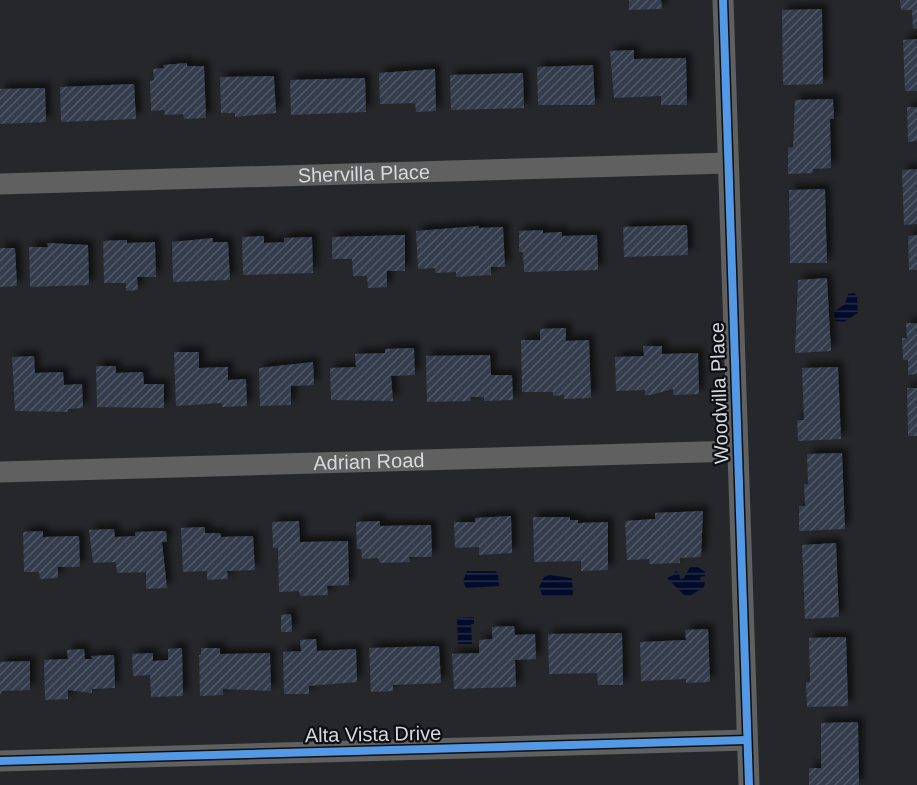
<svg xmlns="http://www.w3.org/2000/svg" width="917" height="785" viewBox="0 0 917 785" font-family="Helvetica,sans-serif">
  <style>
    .water { fill: url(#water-rules) }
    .building { fill: url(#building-hatch); filter: url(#shadow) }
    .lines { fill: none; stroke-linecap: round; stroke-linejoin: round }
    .street { stroke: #606060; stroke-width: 21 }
    .cycleway-casing { stroke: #0d0f12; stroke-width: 11 }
    .cycleway { stroke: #5399e6; stroke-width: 8 }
    .labels { text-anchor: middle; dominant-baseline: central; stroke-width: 4.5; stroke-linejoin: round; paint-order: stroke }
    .street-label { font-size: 20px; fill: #d5d8dd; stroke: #0d0f12 }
  </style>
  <defs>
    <pattern id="water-rules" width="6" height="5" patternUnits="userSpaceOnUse" patternTransform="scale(1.5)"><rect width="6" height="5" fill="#030b2a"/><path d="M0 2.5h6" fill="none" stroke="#272e48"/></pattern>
    <pattern id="building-hatch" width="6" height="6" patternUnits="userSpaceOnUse" patternTransform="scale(1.5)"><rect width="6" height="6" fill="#343e4d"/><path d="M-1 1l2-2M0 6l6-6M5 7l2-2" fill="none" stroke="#505966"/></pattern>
    <filter id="shadow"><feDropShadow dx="5.5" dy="-5.5" stdDeviation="3" flood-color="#0009"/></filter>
  </defs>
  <rect width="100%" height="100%" fill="#25272a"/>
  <!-- water -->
  <g class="water">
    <path d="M854 293 857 296 858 313 844 322 835 321 834 312 845 304 848 294Z"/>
    <path d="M690 567H698L705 572V576L700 577 701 581 705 582 704 587 690 596 684 595 667 578 674 575 675 571 679 573 680 579 684 578Z"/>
    <path d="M467 571H495L498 573 499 586 466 588 463 581Z"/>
    <path d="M550 575 572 578 573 596 543 597 539 587 544 577Z"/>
    <path d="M474 617V624H471L472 644H458L457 618Z"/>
  </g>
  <!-- building -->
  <g class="building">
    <path d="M629 0H661L662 9 629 10Z"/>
    <path d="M900 0H917V28L913 29 912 10H901Z"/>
    <path d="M822 9 823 84 783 85 782 10Z"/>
    <path d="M917 39V91H905L903 40Z"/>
    <path d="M634 50V59L686 58 687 105H661V96L614 98 610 51Z"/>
    <path d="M187 63V66H204L206 118 184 119 183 114 165 115 164 110 151 111 150 81 154 80 153 69 164 68 163 65Z"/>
    <path d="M593 65 595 105H538L537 67Z"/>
    <path d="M435 69 436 111 416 112 415 103 380 104 379 73Z"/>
    <path d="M523 73 524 108 451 110 450 75Z"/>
    <path d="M274 76 276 113 235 117V113H221L220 77Z"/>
    <path d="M365 78 366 112 291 115 290 80Z"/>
    <path d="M134 84 136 119 61 122 60 87Z"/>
    <path d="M45 88 46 122 0 124V89Z"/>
    <path d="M833 99 834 119H830L831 168 813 169V173L788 174V148L793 147 795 100Z"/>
    <path d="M907 107H917V141L908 142Z"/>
    <path d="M917 169V224L904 225 902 170Z"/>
    <path d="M825 189 827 263H790L789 190Z"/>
    <path d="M687 225 688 255 624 257 623 227Z"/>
    <path d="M479 226V228L503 227 505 267H491V275L456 277V272L435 273V268L418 269 416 231Z"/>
    <path d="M543 230V233L562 232V236L597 235 598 270 524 272 523 252H519V231Z"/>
    <path d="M405 235V271H387V287L368 288 367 276H353L352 259H332V237Z"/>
    <path d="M917 235V270H909L908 236Z"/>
    <path d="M264 236V243L284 242V238L312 237 313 273 243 275 242 237Z"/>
    <path d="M213 238V242H228L230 280 173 282 172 242Z"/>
    <path d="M127 240V243L155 242 156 277H137L138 290 126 291V283H104L103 241Z"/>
    <path d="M47 243 88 245 89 285 30 287 29 247H48Z"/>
    <path d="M0 248H15L17 286 0 287Z"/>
    <path d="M827 278 831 351 795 353 798 280Z"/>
    <path d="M906 323H917V374L908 375V360H903L902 338H907Z"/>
    <path d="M566 328V341L589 340 591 398 564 399V395L553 396V392H522L521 340H540V329Z"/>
    <path d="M643 346H662V354L698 353 699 394 673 395V389L650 395H645V390L616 391 615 357 644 356Z"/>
    <path d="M414 348 415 375 391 376 393 401 331 400 330 368 356 367 355 354 385 353V349Z"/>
    <path d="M174 352H199V368L228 367V380L246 379 247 406 222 407V403L176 406Z"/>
    <path d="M490 355 491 375H512L513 400 484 401V397H470L471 401 427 402 426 356Z"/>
    <path d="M34 356 35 373 63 372 64 385 82 384 83 408 68 409V412L15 411 12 357Z"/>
    <path d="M313 362 314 385 291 386V405L260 406 259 368Z"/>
    <path d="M96 366H116V373L143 372 144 384H164V408L97 407Z"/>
    <path d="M838 367 841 439 798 441 797 420H804L802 368Z"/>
    <path d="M907 388H917V436H908Z"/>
    <path d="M842 453 845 529 799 531V506H805L804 484H808L807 454Z"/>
    <path d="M703 511 701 557 680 558V563L649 564V559L627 560 625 521 655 519V513Z"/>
    <path d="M511 516 512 553 479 555V547L455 548 454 522H475V518Z"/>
    <path d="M533 517H570V520H578V523L608 522V570L581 571V561L534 562Z"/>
    <path d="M299 521 300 542 348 541 349 585 327 586 328 595 300 596 299 591 279 592 278 548H273L272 522Z"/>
    <path d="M380 521V526L431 525 432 557H409L410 562 380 563 378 558 362 559 361 549H357L356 522Z"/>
    <path d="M205 527V533H220L221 537 253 536 255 570 227 571 228 579 207 580V571L183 572 181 528Z"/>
    <path d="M114 529 115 537 135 536V532L166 531 167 542H162L167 588 146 589V572L117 573 116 562 93 563 89 530Z"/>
    <path d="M43 531V537L79 536 80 567H58V578L40 579 39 572H24L23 532Z"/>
    <path d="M836 543 839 617 805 619 802 545Z"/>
    <path d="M291 614 292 632H281V615Z"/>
    <path d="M514 626 515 635 535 634 536 659 515 660 516 687 454 689 452 654 479 653V640L492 639V627Z"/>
    <path d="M708 629 710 682 686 683V679L641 681 640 642 686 640 685 630Z"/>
    <path d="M622 633 623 685H598L597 673 549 674 548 634Z"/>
    <path d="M846 637 848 706 807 707 806 682H810L809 638Z"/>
    <path d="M316 639 317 651 356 649 357 682 309 686V694H284L283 652 301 651 300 640Z"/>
    <path d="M439 646 441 683 393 685V691L371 692 369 648Z"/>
    <path d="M182 648 183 696 151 697 150 675 133 676 132 654 153 653V661L168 660V649Z"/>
    <path d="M201 648H220V654L270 653 271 691 223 689V695L200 696 199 655H201Z"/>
    <path d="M84 649 85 659H92L91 656 114 655 115 688 92 689V693L68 690V699L45 700 44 660 68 659 67 650Z"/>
    <path d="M30 661V690L2 691 0 695V662Z"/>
    <path d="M858 722 859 785H809V768H821V723Z"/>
  </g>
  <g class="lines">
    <!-- street -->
    <g class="street">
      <path d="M723 0 749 785"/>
      <path id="s1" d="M0 184 728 163"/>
      <path id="s2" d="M0 472 737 451"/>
      <path d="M0 761 747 740"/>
    </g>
    <!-- cycleway casing -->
    <g class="cycleway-casing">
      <g id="cycleway">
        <path d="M723 0 749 785"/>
        <path d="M0 761 747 740"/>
      </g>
    </g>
    <!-- cycleway -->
    <use href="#cycleway" class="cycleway"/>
  </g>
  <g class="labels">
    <!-- street labels -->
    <g class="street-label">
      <text stroke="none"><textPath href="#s1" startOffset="364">Shervilla Place</textPath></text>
      <text transform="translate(719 393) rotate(-92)">Woodvilla Place</text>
      <text stroke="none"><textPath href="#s2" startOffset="369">Adrian Road</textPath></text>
      <text transform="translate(373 734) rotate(-1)">Alta Vista Drive</text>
    </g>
  </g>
</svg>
